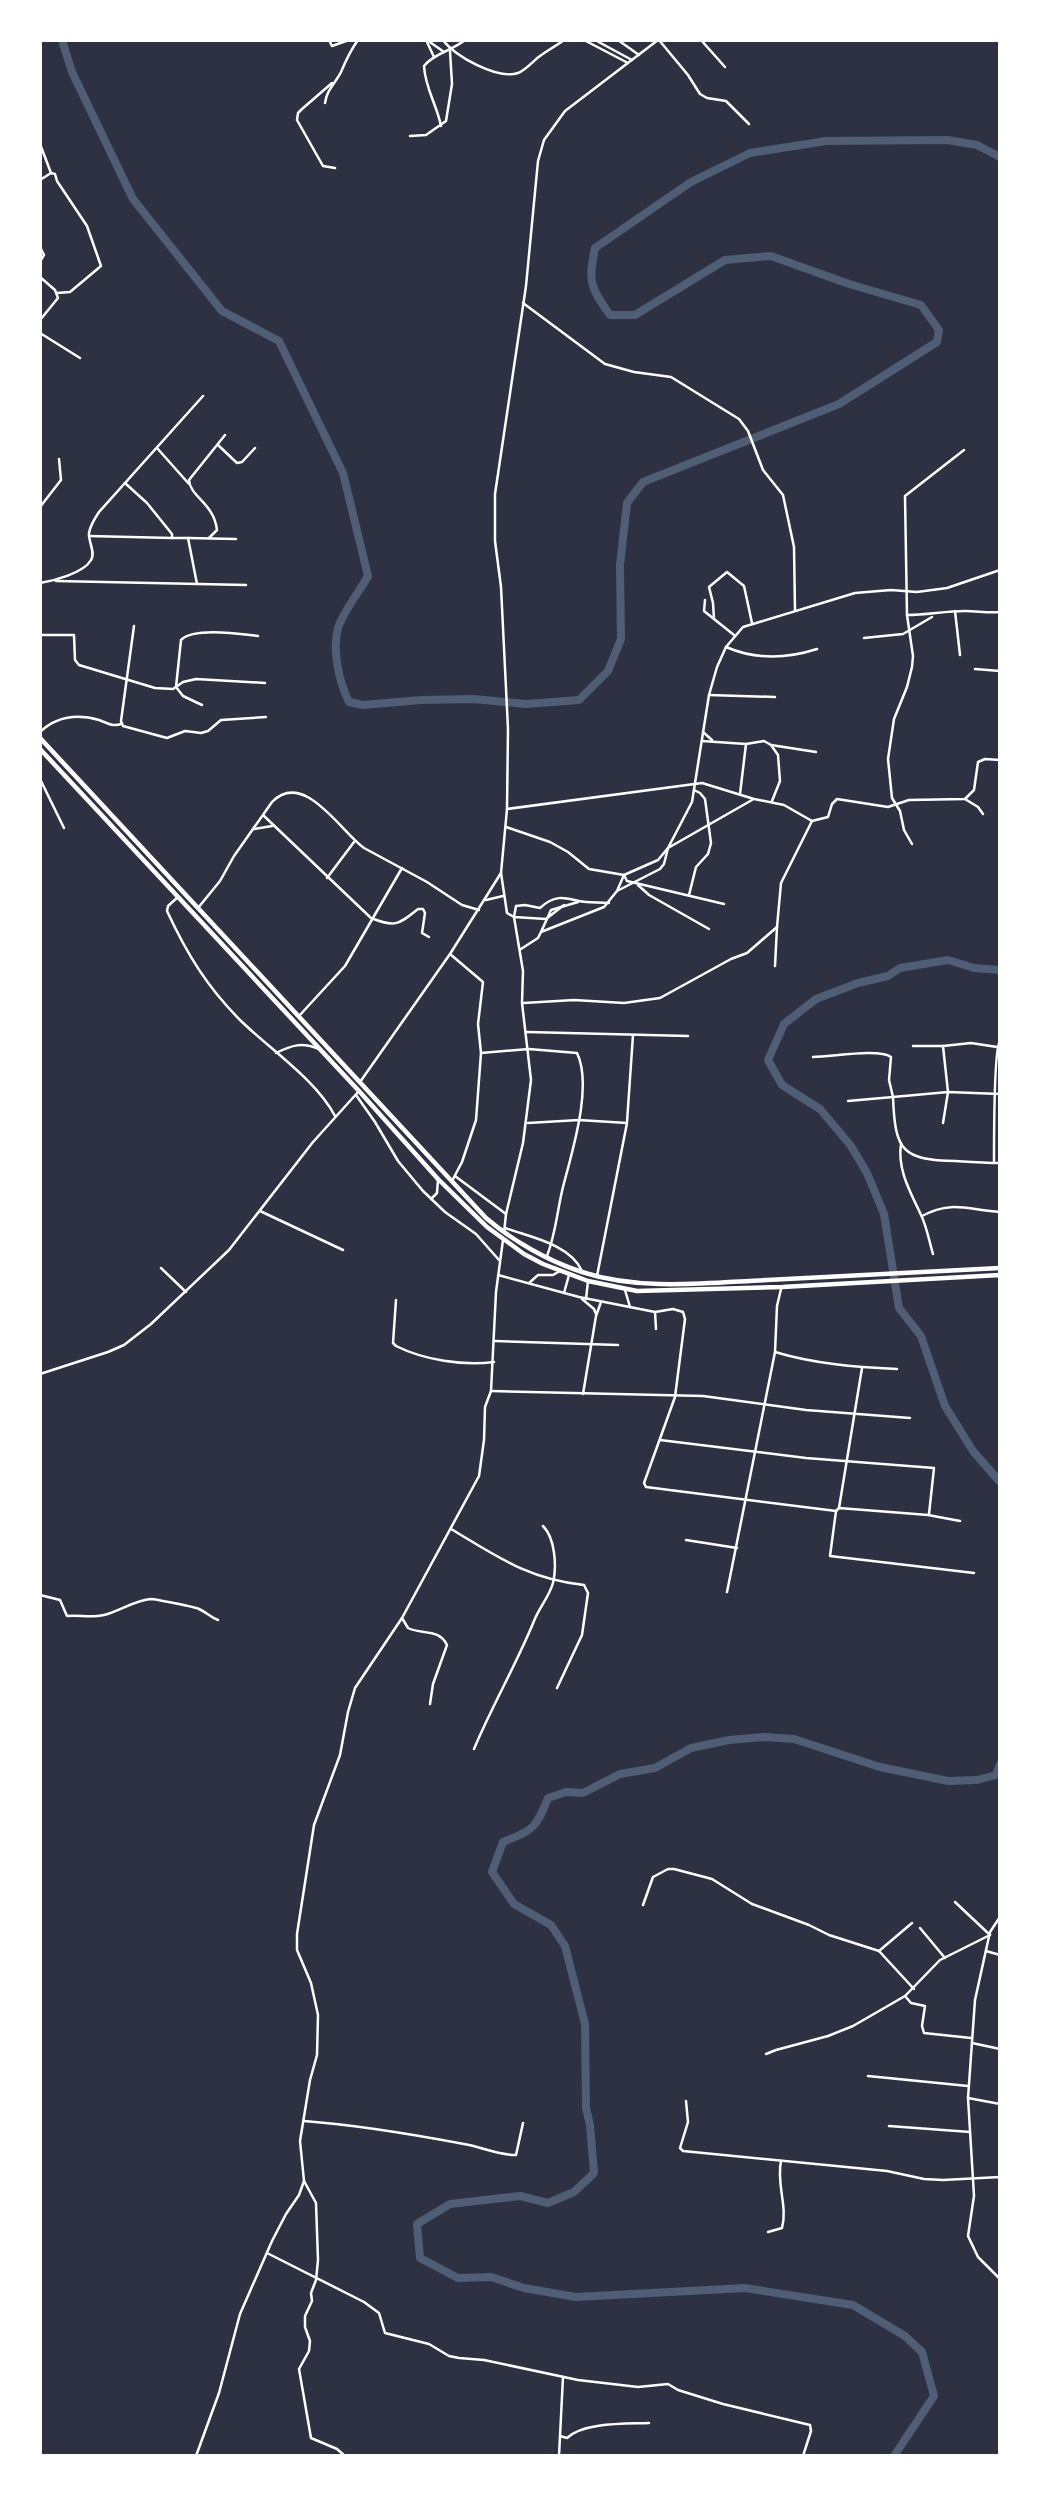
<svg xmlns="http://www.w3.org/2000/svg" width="1040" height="2496" viewBox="0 0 1040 2496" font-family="Mulish,sans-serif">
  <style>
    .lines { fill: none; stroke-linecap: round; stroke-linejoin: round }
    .river { stroke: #4f5d75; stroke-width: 8 }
    .minor { stroke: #fff; stroke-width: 2.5 }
    .trunk { stroke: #fff; stroke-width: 4.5 }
  </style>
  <rect width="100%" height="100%" fill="#2d3142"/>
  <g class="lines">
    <!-- river -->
    <g class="river">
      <path d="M62 40 72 72 133 199 222 311 279 341 343 473 368 576C360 591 343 612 338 628 332 650 339 682 349 702L363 705 421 700 473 699 526 704 579 700 608 671 621 639 620 565 627 503 643 482 839 404 937 342 939 330 921 305 849 284 771 256 725 260 635 315H610C590 287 588 282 595 248L691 182 750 153 826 141 947 140 977 145 1000 157"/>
      <path d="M1000 970 974 968 948 960 900 968 888 976 858 983 816 999 784 1024 768 1060 782 1085 820 1109 851 1146 867 1173 884 1214 899 1308 921 1336 945 1406 973 1451 1000 1482"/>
      <path d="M894 2456 934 2396 922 2352 905 2336 853 2305 745 2288 576 2297 524 2288 491 2277 458 2278 420 2258 417 2224 450 2204 520 2196 548 2203 574 2192 594 2173 590 2125 586 2108 585 2024 565 1946 551 1925 514 1904 492 1872 503 1842C534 1830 536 1828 548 1798L566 1792 583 1793 620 1774 655 1768 691 1748 729 1740 765 1737 794 1739 880 1767 948 1781 977 1780 996 1775 1000 1764"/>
    </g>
    <!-- minor -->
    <g class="minor">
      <path d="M329 40 332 46 349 40"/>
      <path d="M427 40 444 52"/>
      <path d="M443 40C454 56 498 80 518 73 526 70 533 61 540 56 548 50 556 46 564 40"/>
      <path d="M584 40 628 63"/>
      <path d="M595 40 632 60"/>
      <path d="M618 40 639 55"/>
      <path d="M659 40 688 75 700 94 707 98 726 101 749 124"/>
      <path d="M701 40 725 67"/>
      <path d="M427 42 434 57"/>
      <path d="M332 83 302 109 298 113 297 120 323 166 335 168"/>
      <path d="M325 103C327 89 335 84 341 72 346 60 350 51 358 40"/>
      <path d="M441 126C437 105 425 88 424 66 433 54 453 50 465 40"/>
      <path d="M410 136 426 135 446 121 452 84 450 51"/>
      <path d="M40 144 51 173"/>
      <path d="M40 180 51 173 55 174 57 181 87 226 101 266 70 292 57 293"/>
      <path d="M40 247 44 255 40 262"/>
      <path d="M40 277 55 290 58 298 40 320"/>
      <path d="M523 303 605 364 634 372 671 377 739 419 748 431 763 470 783 495 794 547 795 610"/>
      <path d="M40 333 80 358"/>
      <path d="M218 445 237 463 242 462 255 448"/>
      <path d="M157 448 189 484"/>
      <path d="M964 450 905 496 907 615C927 615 945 611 965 611 977 611 988 613 1000 612"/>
      <path d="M40 507 61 480 59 459"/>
      <path d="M89 536 172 538V534L147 503 125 483"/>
      <path d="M172 538H188L197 584"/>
      <path d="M188 538 236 539"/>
      <path d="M209 538 217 530C214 503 190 497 189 480L225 435"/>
      <path d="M56 581 246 585"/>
      <path d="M40 583C53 581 84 573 91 560 96 553 88 541 89 533 90 526 95 518 99 512L203 396"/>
      <path d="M705 600 704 611 734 635"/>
      <path d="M955 611 960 655"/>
      <path d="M907 615 913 656 912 667 907 687 894 719 888 759 892 798 900 811 904 830 912 844"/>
      <path d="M714 619 713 603 709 587 727 572 744 586 752 623"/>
      <path d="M134 626 121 721 123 726 167 738 185 731 201 733 208 731 221 720 266 717"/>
      <path d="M40 635H74L75 660 79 665 155 688 173 689 183 682 196 679 265 683"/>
      <path d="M864 638 903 634 932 617"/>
      <path d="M726 647C756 660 786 659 817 649"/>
      <path d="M975 669 1000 671"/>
      <path d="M709 695 775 697"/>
      <path d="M202 705 183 696 176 687 181 640C194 627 240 634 258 636"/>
      <path d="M40 732C57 716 78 714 99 720 107 723 113 727 121 724"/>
      <path d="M703 732 712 740"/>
      <path d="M702 741 746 744"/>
      <path d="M771 745 816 752"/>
      <path d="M40 779 64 828"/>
      <path d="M740 794 746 744 764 741 771 745 778 755 780 781 772 801"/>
      <path d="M965 799 978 807 983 814"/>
      <path d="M507 809 702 783 754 799 784 805 812 821 781 883 777 927 747 953 731 959 660 998 624 1003 574 1000 524 1003"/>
      <path d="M264 816 371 918C396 928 399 924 418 909H423L425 913 422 933 429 937"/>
      <path d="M812 821 828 817 832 804 837 799 888 807 909 800 965 799 974 790 978 762 985 759 1000 760"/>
      <path d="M506 827 550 842 568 852 589 869 624 875 627 881 724 904"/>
      <path d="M254 829 272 826"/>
      <path d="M327 878 354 842"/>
      <path d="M638 885 649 895 709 929"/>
      <path d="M617 891 660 869 664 864 668 848 752 800"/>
      <path d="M689 895 696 867 708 854 711 843 705 799 700 793 694 790"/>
      <path d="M178 897 168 906 167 911C187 954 207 987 241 1021 271 1050 316 1080 335 1116"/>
      <path d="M486 900 503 896"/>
      <path d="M564 905 546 919 514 917 516 906 525 905 540 908C554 895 563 897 579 901 588 903 599 902 609 903"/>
      <path d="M198 908 220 881 234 856 272 802C304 769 341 832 364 848L427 882 462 905 479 910"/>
      <path d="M541 932 551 910 578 902"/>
      <path d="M521 949 538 938 541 932 604 907 617 891 624 875 658 860 668 848 692 802 709 695 717 667 726 647 743 627 855 593 891 590 917 592 947 588 1000 570"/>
      <path d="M450 954 483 982 478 1024 481 1053"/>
      <path d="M775 966 777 927"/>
      <path d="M299 1016 345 966 402 868"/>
      <path d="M527 1032 688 1036"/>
      <path d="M913 1046H943"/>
      <path d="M276 1053C292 1045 302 1042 319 1049"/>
      <path d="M813 1057C832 1057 878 1048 891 1057L889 1080 893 1097 848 1101"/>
      <path d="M360 1082 450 954 501 873"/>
      <path d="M1000 1094 948 1092 893 1097C895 1151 902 1160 956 1161 971 1162 985 1163 1000 1163"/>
      <path d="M356 1095 375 1122 398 1161 423 1191 445 1212 476 1234 499 1260"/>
      <path d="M627 1122 633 1035"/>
      <path d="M528 1123 579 1120 627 1123 597 1276"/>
      <path d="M943 1123 948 1092 943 1046 971 1043 997 1047"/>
      <path d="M901 1144C897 1170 911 1193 921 1215 927 1227 929 1241 933 1254"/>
      <path d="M994 1162C994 1143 994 1048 1000 1041"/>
      <path d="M455 1176 506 1214"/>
      <path d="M452 1181 462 1162 476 1120 481 1053 529 1049 577 1053C593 1086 572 1152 563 1187 557 1211 556 1233 547 1256"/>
      <path d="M431 1199 437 1193 438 1179"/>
      <path d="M260 1211 343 1250"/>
      <path d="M922 1216C952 1200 968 1210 1000 1212"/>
      <path d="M505 1228C530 1237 570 1244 582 1271"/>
      <path d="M504 1233 506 1214 523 1143 531 1080 522 1003 523 971 514 917 507 913 501 873 507 809 508 729 501 587 495 541V494L526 286 538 161 544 140 565 111 658 40"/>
      <path d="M161 1268 186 1292"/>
      <path d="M498 1275 579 1297 655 1312 656 1329"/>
      <path d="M529 1283 538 1275H553L560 1271"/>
      <path d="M625 1290 630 1307"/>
      <path d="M564 1293 569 1275"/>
      <path d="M582 1299 594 1309 596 1314"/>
      <path d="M586 1299 588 1281"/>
      <path d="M396 1300 393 1343 396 1346C424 1360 463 1366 494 1362"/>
      <path d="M655 1312 673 1309 683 1312 685 1319 675 1397 644 1483 646 1487 836 1511 839 1508 928 1515 960 1521"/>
      <path d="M495 1341 618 1345"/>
      <path d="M775 1352C815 1364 855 1367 897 1369"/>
      <path d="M40 1374 108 1352 124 1345 151 1324 229 1250 313 1142 359 1091"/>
      <path d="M491 1391 703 1396 806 1410 910 1418"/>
      <path d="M583 1394 596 1316 601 1302"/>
      <path d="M660 1440 806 1458 934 1468 929 1514"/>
      <path d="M839 1508 862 1368"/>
      <path d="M836 1511 830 1556 974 1573"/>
      <path d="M451 1529C498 1557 528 1579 584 1585L588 1593 582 1635 557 1688"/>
      <path d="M686 1540 737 1548"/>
      <path d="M727 1592 775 1352 777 1306 781 1289"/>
      <path d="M40 1595 60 1600 67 1616C80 1615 91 1618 104 1615 120 1611 135 1600 151 1599 154 1599 196 1607 199 1609 206 1612 210 1617 218 1620"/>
      <path d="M402 1618 408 1628C422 1635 439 1628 447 1645L433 1684 430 1704"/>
      <path d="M474 1749C492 1706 516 1665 534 1621 539 1608 549 1597 553 1583 557 1566 555 1538 543 1526"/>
      <path d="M955 1902 990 1935"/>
      <path d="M643 1905 653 1877 668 1869H674L712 1879 752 1904 809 1925 829 1935 879 1951"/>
      <path d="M1000 1917 990 1932 975 2000 968 2098 974 2196 968 2236 978 2257 1000 2279"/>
      <path d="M912 1923 879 1951 914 1989"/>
      <path d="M920 1928 945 1958"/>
      <path d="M986 1951 1000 1955"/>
      <path d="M905 1996 911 2003 925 2006 922 2026 924 2033 971 2038"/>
      <path d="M972 2043 1000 2049"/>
      <path d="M766 2054 776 2050 828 2036 853 2026 905 1996 940 1960 990 1935"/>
      <path d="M868 2076 968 2086"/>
      <path d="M968 2098 1000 2104"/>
      <path d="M686 2101 688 2122 680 2148 683 2151 887 2171 924 2179 943 2180 1000 2177"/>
      <path d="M304 2121C357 2125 411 2134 464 2144 482 2147 497 2155 516 2155L523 2123"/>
      <path d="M889 2126 970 2132"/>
      <path d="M304 2181 316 2203 318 2260 316 2280 311 2293 312 2301 305 2316V2327L310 2341 309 2351 299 2369 311 2438 337 2449 345 2456"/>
      <path d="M768 2232 782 2228C788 2206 776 2184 781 2161"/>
      <path d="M267 2253 364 2302 379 2313 385 2333 429 2344 449 2356 459 2358 484 2360 578 2380 638 2387 668 2384 678 2390 723 2404 810 2425 811 2431 803 2456"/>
      <path d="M560 2436 567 2438C584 2422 626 2424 649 2423"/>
      <path d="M196 2456 219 2393 240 2314 272 2241 286 2214 299 2195 304 2181 300 2141 310 2080 317 2055 318 2015 311 1983 297 1950V1934L314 1825 340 1755 348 1712 355 1688 402 1618 479 1476 484 1440 485 1407 491 1391 496 1292 503 1240"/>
      <path d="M559 2456 563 2377"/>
    </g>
    <!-- trunk -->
    <g class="trunk">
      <path d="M40 738 486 1218C513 1241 548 1261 582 1272 641 1291 706 1283 767 1280 844 1276 922 1272 1000 1268"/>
      <path d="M40 749 359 1091 438 1179 487 1227 524 1254 543 1264 588 1281 637 1291 782 1287 1000 1275"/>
    </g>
  </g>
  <!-- border -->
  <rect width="1040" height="2496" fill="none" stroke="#ffffff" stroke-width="84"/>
</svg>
